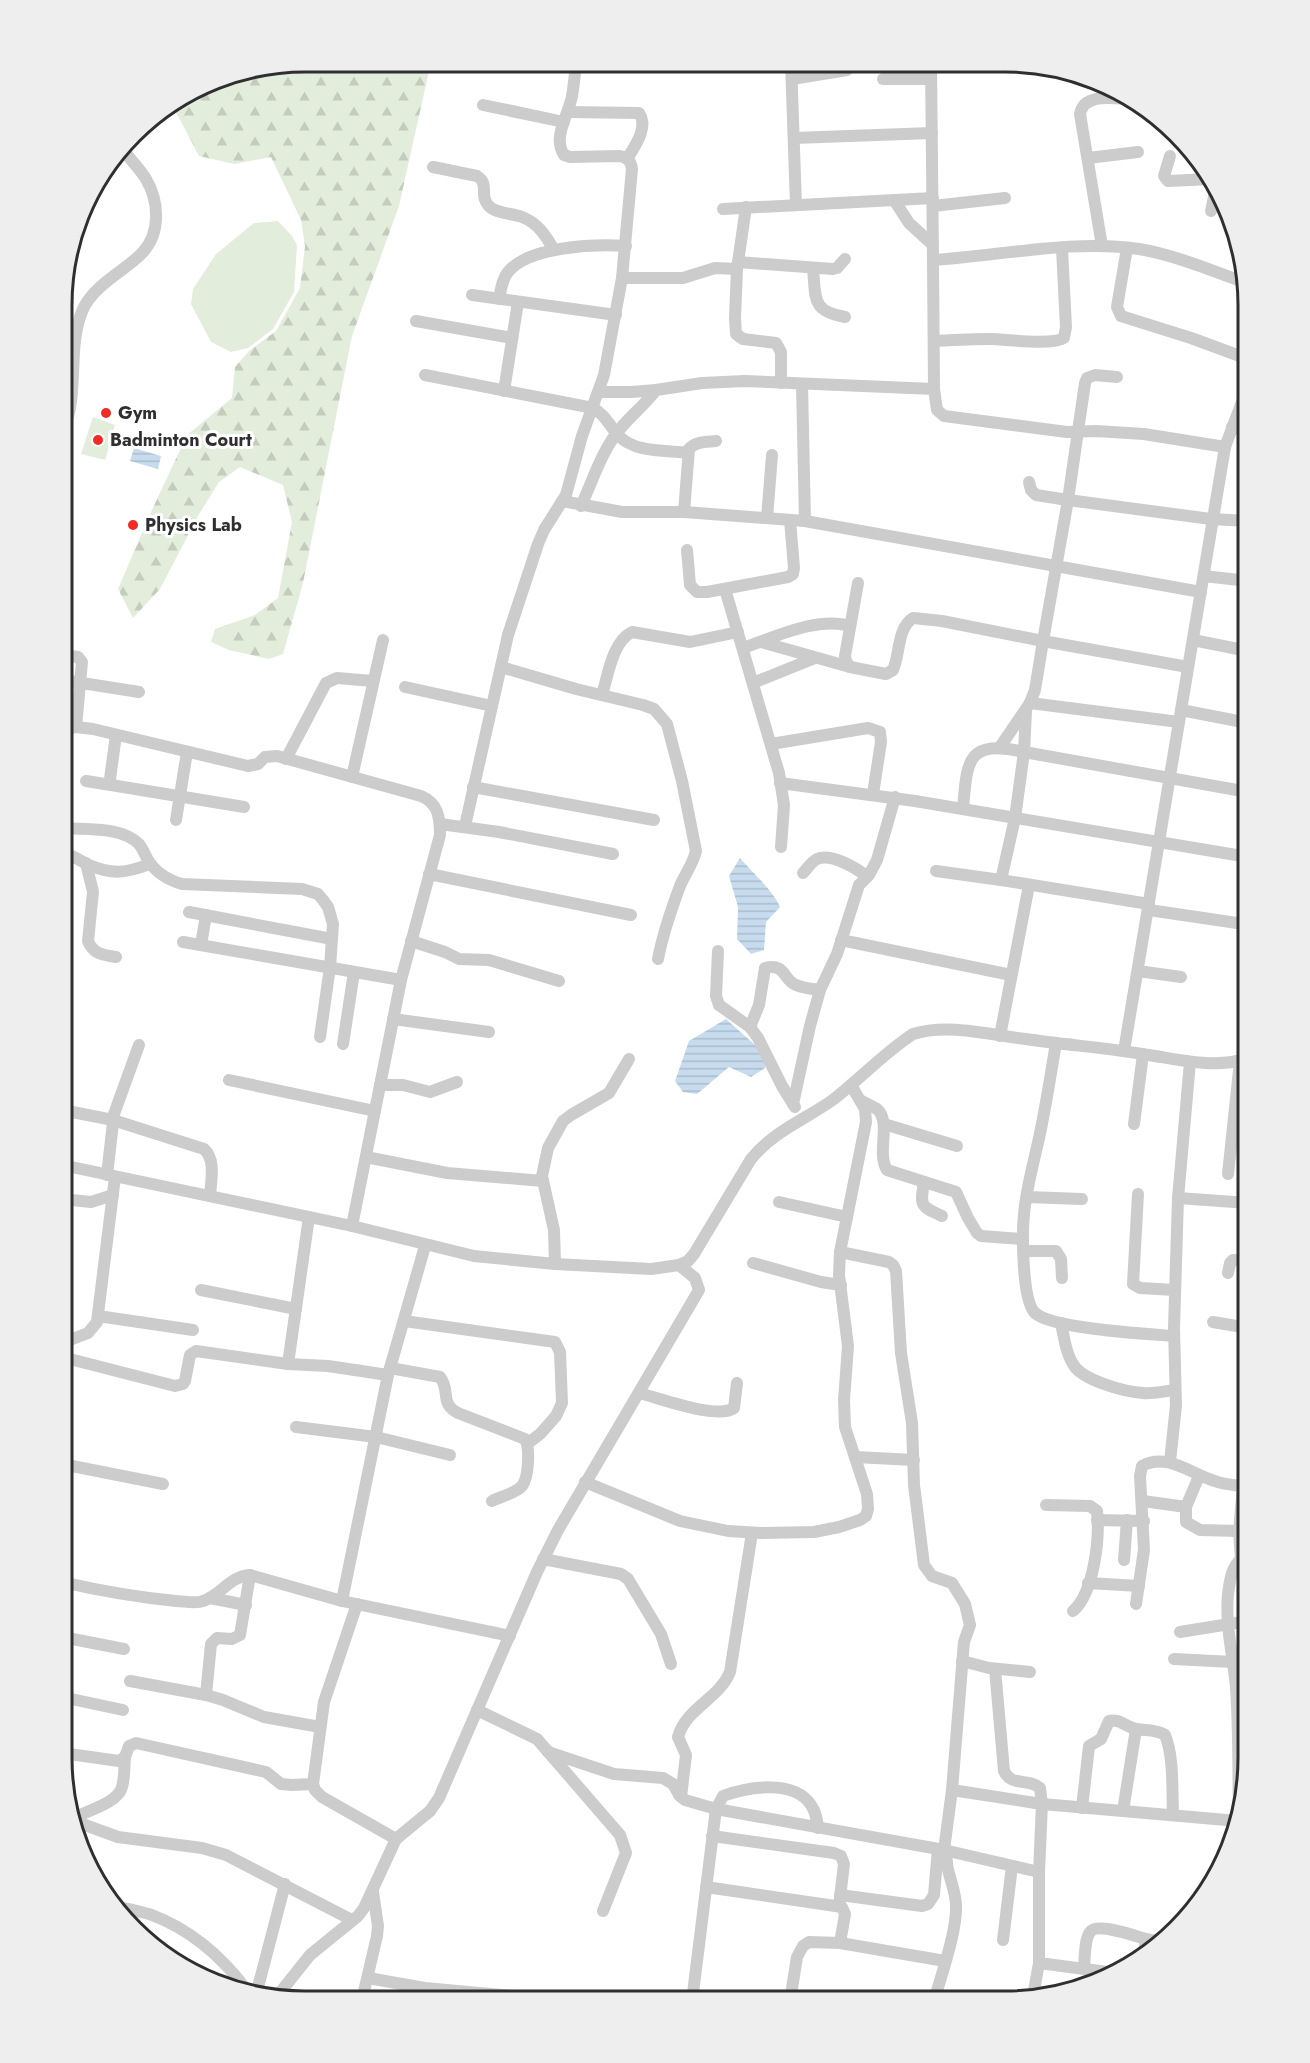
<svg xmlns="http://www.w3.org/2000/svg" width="1310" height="2063" viewBox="0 0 1310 2063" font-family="Jost,sans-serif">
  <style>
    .green { fill: #e3eddc }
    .forest { fill: url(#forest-firs) }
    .water { fill: url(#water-rules) }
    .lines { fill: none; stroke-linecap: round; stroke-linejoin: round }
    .minor { stroke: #ccc; stroke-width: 12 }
    .poi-dot { fill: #f12c26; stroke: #fff; stroke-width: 2 }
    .labels { text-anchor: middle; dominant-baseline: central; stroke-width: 6; stroke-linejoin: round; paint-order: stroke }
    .poi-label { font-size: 18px; font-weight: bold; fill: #2f2f2f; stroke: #fff; text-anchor: start }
    .rim { fill: none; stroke: #2f2f2f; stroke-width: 3 }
  </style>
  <defs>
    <pattern id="forest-firs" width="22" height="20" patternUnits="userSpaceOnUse" patternTransform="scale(1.5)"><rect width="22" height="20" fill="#e3eddc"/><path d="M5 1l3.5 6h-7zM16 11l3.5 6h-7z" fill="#c3ccbd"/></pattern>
    <pattern id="water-rules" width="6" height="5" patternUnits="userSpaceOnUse" patternTransform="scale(1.5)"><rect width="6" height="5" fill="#c7dbee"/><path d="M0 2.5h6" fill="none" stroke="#abbccc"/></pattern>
  </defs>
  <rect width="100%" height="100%" fill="#fff"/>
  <!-- green -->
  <g class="green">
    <path d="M278 221 292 236 297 245 294 292 273 329 248 348 231 352 211 342 191 304 193 289 216 254 254 223Z"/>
    <path d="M93 417 115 425 105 460 81 454Z"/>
  </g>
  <!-- forest -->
  <path class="forest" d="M305 62H431L399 206 352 336 303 583 283 654 269 659 229 650 211 642 215 629 255 615 278 598 292 522 283 485 240 467 219 482 198 516 160 589 133 618 118 589 151 512 187 435 232 398 235 367 249 351 276 331 300 288 305 246 301 220 271 157 234 164 199 156 176 112 177 102 212 80Z"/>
  <!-- water -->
  <g class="water">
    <path d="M134 448 161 456 158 469 130 461Z"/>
    <path d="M740 858C752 872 774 892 780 907L766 922 764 950 751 954 737 939 738 907 729 876Z"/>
    <path d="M726 1019 764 1053 765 1068 751 1077 729 1067 697 1094 683 1092 675 1081 689 1041Z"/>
  </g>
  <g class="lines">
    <!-- minor -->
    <g class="minor">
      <path d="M791 63 796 205"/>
      <path d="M931 63 933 260C998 256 1075 239 1139 249 1175 255 1210 270 1244 282"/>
      <path d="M792 79 847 70"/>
      <path d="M883 79H931"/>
      <path d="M483 105 564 122"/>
      <path d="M568 112 639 113C649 127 635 146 627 159"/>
      <path d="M794 138 932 133"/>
      <path d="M1170 156 1164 176 1168 181 1211 179"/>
      <path d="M1088 158 1138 152"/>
      <path d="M433 167 477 176C490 184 479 195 488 205 495 214 512 213 522 217 538 223 546 236 554 250"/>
      <path d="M894 200 909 223 933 245"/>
      <path d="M933 206 1005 198"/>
      <path d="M746 207 737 269 735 318 736 334 743 339 776 343 781 352V383"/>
      <path d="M723 209 933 198"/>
      <path d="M1211 211 1216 187"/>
      <path d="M1102 246 1080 114C1084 92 1115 99 1131 99"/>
      <path d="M1127 248 1117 307 1121 316 1191 338 1248 359"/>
      <path d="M933 260 934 389"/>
      <path d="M738 262 833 269 837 268 845 259"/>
      <path d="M813 269C816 298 811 311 845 317"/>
      <path d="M622 278H683L715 268 737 269"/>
      <path d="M472 295 616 315"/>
      <path d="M499 299C501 290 502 279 508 272 529 246 595 244 626 246"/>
      <path d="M416 321 512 338"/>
      <path d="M934 341C953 340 971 339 990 339 1007 339 1051 346 1064 338L1066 327 1062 249"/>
      <path d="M425 375 593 408C605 414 610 427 619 436 635 453 666 450 688 453"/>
      <path d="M802 384 805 521"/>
      <path d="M504 391 518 302"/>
      <path d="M599 392H631L656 390"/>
      <path d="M1232 427 1248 431"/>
      <path d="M63 430C79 397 68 353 80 317 85 300 97 289 111 278 121 270 134 262 143 252 161 232 159 201 146 179 140 169 130 159 123 150"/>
      <path d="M1029 482 1031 490 1036 495 1068 500 1085 383 1087 378 1095 375 1117 377"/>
      <path d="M562 501 622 512H684L805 521 1201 592"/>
      <path d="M581 506C593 480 602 450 620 429 631 415 645 405 656 390L702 383 745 381 934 389 937 410 944 416 1067 432 1096 431 1144 434 1225 447"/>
      <path d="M684 512 689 449C696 441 706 442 716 441"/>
      <path d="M63 515 65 487 63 476"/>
      <path d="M767 518 772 455"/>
      <path d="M687 550 690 585 697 592H707L788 577 793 574 794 568 790 520"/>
      <path d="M1204 576 1248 581"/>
      <path d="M858 583 845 656 846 661 850 667 886 674 893 670C900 655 897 628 913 618L942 621 1043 641 1035 690 1030 703 1000 747"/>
      <path d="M725 589 779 773 784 805 781 847"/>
      <path d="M1193 640 1248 651"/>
      <path d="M761 642 850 667"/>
      <path d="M743 648C775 637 818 616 850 626"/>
      <path d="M63 655 78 657 82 662 76 727"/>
      <path d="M501 667 576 689 643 705 654 709 667 724 682 781 696 851C693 864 685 874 680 886 671 910 663 933 658 959"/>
      <path d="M1188 667 1043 641 1068 500 1211 519 1248 521"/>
      <path d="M63 680 139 692"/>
      <path d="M753 683 815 658"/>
      <path d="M405 687 492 706"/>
      <path d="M602 695C608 676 612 642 632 632L690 642 738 632"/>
      <path d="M1030 703 1179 722"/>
      <path d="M1181 710 1248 723"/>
      <path d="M63 729 76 727 93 729 248 766 258 764 265 757 277 756 421 796C438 803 440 817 440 835L401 980 352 1226"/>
      <path d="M116 735 110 779 111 785 244 807"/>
      <path d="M771 744 868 728 880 732 881 742 873 794"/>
      <path d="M286 759 326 683 337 678 373 681"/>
      <path d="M352 777 383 640"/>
      <path d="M86 781 111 785"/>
      <path d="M780 783 915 801 1248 857"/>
      <path d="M473 787 654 820"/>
      <path d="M963 809C967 760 967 739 1024 752L1026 711"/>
      <path d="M176 820 187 752"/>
      <path d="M440 824 499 832 613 854"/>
      <path d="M465 826 508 635 538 544 544 530 566 495 582 436 604 375 622 278 632 169C631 161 628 158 620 156L570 157 564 155C552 137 569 114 572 96 574 85 575 73 576 62"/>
      <path d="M63 828C86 830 121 826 139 844 143 849 145 855 148 860 156 873 168 880 182 884L302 889 318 894 323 900 328 907 333 924 330 967 320 1037"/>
      <path d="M63 853C73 855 80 861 89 865 113 875 126 873 150 864"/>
      <path d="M86 863 93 892 88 941C93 954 103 955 116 957"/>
      <path d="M936 871 1001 880"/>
      <path d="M803 873C807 869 811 862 817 859 831 853 857 868 867 877"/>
      <path d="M429 874 631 915"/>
      <path d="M1149 904 1001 880 1015 818 1024 752 1248 792"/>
      <path d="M1149 910 1244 924 1248 923"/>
      <path d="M189 912 332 939"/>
      <path d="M841 940 1011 975"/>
      <path d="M411 941 445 952 459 959 489 960 559 981"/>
      <path d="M183 942 401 980"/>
      <path d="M201 945 206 915"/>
      <path d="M718 951 716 996 719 1005 750 1027 758 1038 782 1086 795 1107"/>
      <path d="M1138 971 1181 977"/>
      <path d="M393 1019 489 1032"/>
      <path d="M750 1027 759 1005 765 968C786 963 783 980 796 985 803 988 813 989 820 990"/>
      <path d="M1000 1036 1029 885"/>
      <path d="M1056 1043C1050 1078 1045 1113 1037 1147 1032 1169 1026 1191 1024 1214 1022 1233 1022 1301 1035 1313 1053 1329 1147 1334 1174 1336"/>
      <path d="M343 1044 354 972"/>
      <path d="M1124 1051 1225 447 1248 386"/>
      <path d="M229 1080 375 1111"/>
      <path d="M380 1085H403L430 1092 457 1082"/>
      <path d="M860 1100C866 1103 872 1106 877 1109 892 1122 876 1152 887 1170L956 1192 968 1218 977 1233 981 1236 1023 1239"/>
      <path d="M793 1104 810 1026 820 990 837 954 859 885 869 875 877 860 895 797"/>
      <path d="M62 1110 113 1120 204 1149C216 1160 211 1180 210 1196"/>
      <path d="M884 1124 957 1146"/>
      <path d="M1134 1124 1143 1054"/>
      <path d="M366 1157 447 1173 543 1181"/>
      <path d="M62 1165 352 1226 474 1256 555 1264 651 1269 679 1265 688 1261 694 1254 751 1159C775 1130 805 1120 834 1099 861 1078 884 1053 913 1034 948 1023 990 1035 1026 1039 1067 1045 1108 1048 1149 1055 1181 1060 1217 1069 1248 1058"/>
      <path d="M1228 1174 1240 1061"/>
      <path d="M107 1175 114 1114 139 1045"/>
      <path d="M924 1182C920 1206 920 1206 942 1216"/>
      <path d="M1138 1194 1133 1284 1140 1288 1175 1290"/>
      <path d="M1027 1197 1082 1199"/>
      <path d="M1178 1198 1248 1203"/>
      <path d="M62 1199 91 1202 113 1195"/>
      <path d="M779 1202 847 1217"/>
      <path d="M1024 1251H1056L1061 1259 1062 1278"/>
      <path d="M840 1252 889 1262 893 1265 896 1271 901 1353 912 1423 914 1485 924 1565 932 1576 952 1583 965 1604 970 1625 964 1642 952 1790"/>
      <path d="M753 1263 821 1282 841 1285"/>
      <path d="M555 1264 554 1230 542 1176 548 1148 563 1121 571 1115 609 1093 629 1059"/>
      <path d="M1228 1273 1230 1263 1233 1260 1248 1261"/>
      <path d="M201 1290 296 1309"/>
      <path d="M98 1316 193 1330"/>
      <path d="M404 1321 555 1342 560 1352 562 1403 556 1416 540 1434 527 1444"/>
      <path d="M1213 1322 1248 1328"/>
      <path d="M1061 1323C1064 1337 1066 1355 1075 1367 1086 1381 1125 1392 1143 1393 1154 1394 1165 1391 1175 1390"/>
      <path d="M62 1343 88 1333 97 1322 115 1177"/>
      <path d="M62 1357 175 1386 183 1384 185 1381 190 1355 196 1351 288 1364 328 1366 388 1375"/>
      <path d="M288 1364 309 1217"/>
      <path d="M390 1368 440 1377C451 1391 439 1403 458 1413L525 1439C530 1448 529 1477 522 1486 516 1493 500 1497 492 1501"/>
      <path d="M639 1393C660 1398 717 1420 734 1408L737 1383"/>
      <path d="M296 1427 376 1437 450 1455"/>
      <path d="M855 1457 914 1460"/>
      <path d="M1170 1462 1176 1405 1174 1328 1178 1198 1190 1062"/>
      <path d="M62 1464 163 1484"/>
      <path d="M1199 1476 1186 1507V1522L1200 1530 1239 1531"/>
      <path d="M585 1482 680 1521 728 1531 761 1533 814 1532 839 1527 860 1520 866 1516 868 1509 867 1494 845 1427 844 1400 848 1346 839 1275 840 1252 866 1122 865 1109 851 1085"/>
      <path d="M1143 1501 1186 1507"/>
      <path d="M1046 1505 1090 1506 1097 1511C1100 1538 1094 1593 1073 1611"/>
      <path d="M1097 1520 1144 1521"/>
      <path d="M543 1559 621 1574 628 1579 661 1634 671 1664"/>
      <path d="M1241 1559 1239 1531 1243 1486"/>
      <path d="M1124 1560 1127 1520"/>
      <path d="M62 1582C101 1591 135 1597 176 1601 184 1601 195 1604 203 1601 221 1595 230 1576 250 1575L342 1601 510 1636"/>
      <path d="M1088 1583 1139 1586"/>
      <path d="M210 1598 246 1605"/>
      <path d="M342 1601 388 1375 425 1246"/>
      <path d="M357 1604 324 1702 313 1784 315 1790 322 1797 396 1839"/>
      <path d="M1136 1604 1144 1550 1140 1476 1142 1466C1167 1452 1191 1474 1215 1481 1225 1485 1237 1485 1248 1487"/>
      <path d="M1180 1632 1248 1621"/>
      <path d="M62 1637 124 1649"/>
      <path d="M1174 1659 1233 1662"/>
      <path d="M962 1661 989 1668 1030 1672"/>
      <path d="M995 1669 1004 1771C1011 1787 1029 1778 1040 1788L1042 1804 1039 1872"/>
      <path d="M130 1681 206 1695 223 1700 264 1717 320 1727"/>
      <path d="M206 1695 211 1644 217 1638 232 1639 240 1635 250 1575"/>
      <path d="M62 1697 123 1710"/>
      <path d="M477 1710 537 1739 620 1835 626 1853 603 1911"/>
      <path d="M548 1752 614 1774 663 1778 673 1784 679 1795 685 1800 716 1809 723 1796C747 1787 794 1779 811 1805 816 1812 817 1820 818 1828"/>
      <path d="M62 1753 119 1761 125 1757 129 1746 136 1743 266 1772 281 1784 292 1785 313 1784"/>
      <path d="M681 1797 686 1755 678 1737C686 1708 719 1699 730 1672L752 1533"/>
      <path d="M1082 1808 1089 1746 1101 1739 1109 1721C1119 1718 1126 1727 1136 1729 1147 1731 1155 1729 1165 1735 1174 1756 1172 1792 1173 1815"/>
      <path d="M1123 1811 1136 1729"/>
      <path d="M1239 1817C1238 1773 1239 1730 1236 1687 1233 1657 1225 1623 1228 1594 1230 1579 1232 1561 1248 1555"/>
      <path d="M73 1818C87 1811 118 1803 122 1787 125 1777 124 1767 125 1757"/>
      <path d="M74 1821 118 1837 202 1848 226 1855 352 1920"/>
      <path d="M712 1836 834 1853 841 1856 844 1864 839 1906"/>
      <path d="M944 1850 952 1790 1042 1804 1238 1821"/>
      <path d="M706 1887 842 1907 845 1914 840 1943"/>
      <path d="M840 1895 922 1906 928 1904 934 1895 938 1849"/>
      <path d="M111 1905C125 1908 139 1911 152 1915 191 1930 222 1957 246 1989"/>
      <path d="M1003 1940 1012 1866"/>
      <path d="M1144 1956 1146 1939 1162 1942"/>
      <path d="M1039 1963 1115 1973"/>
      <path d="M1084 1968C1085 1959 1084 1938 1091 1931 1099 1923 1135 1936 1146 1939"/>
      <path d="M368 1978 425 1988 557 2000"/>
      <path d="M256 1995 285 1884"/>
      <path d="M275 1999 310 1955 358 1916 364 1908 396 1839 430 1811 439 1798 537 1572 558 1530 699 1290 695 1278 679 1265"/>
      <path d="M362 2000 377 1936 378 1926 373 1892"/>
      <path d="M692 2001 716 1809 944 1850 1039 1872V1963L1033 1996"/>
      <path d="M790 2001 797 1957 803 1946 809 1942 840 1943 945 1961"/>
      <path d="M934 2001C941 1976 957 1931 956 1906 956 1887 944 1870 947 1851"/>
    </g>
  </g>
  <!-- markers -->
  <g class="poi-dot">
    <circle cx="106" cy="413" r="6"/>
    <circle cx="98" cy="440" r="6"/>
    <circle cx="133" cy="525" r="6"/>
  </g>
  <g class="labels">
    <!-- poi labels -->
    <g class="poi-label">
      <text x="118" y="413">Gym</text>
      <text x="110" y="440">Badminton Court</text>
      <text x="145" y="525">Physics Lab</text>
    </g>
  </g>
  <!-- crop -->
  <path d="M0 0H1310V2063H0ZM305 72H1005A233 233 0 0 1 1238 305V1758A233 233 0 0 1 1005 1991H305A233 233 0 0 1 72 1758V305A233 233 0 0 1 305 72Z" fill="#eee" fill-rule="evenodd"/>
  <path class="rim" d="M305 72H1005A233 233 0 0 1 1238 305V1758A233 233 0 0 1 1005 1991H305A233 233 0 0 1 72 1758V305A233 233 0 0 1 305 72Z"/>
</svg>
